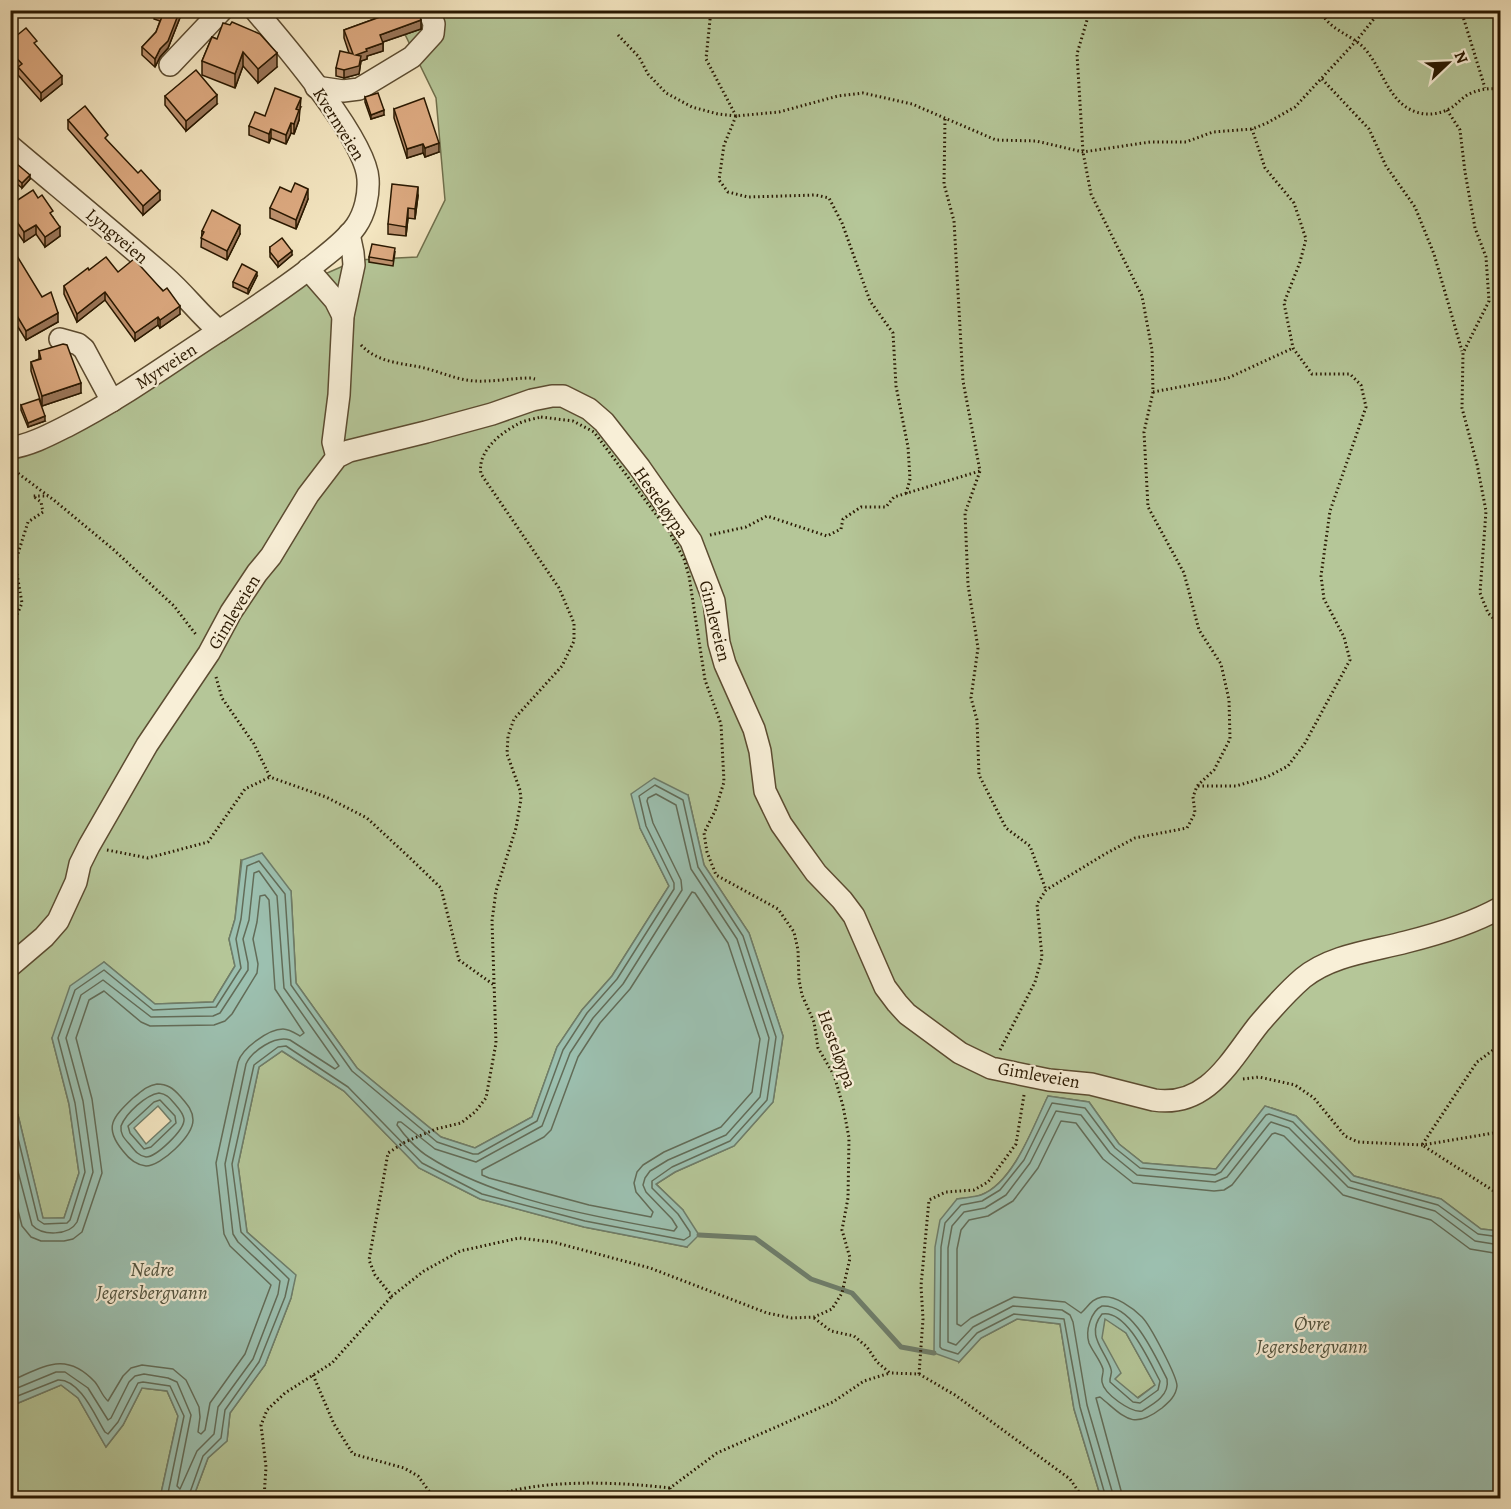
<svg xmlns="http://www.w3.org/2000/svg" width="1511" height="1509" viewBox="0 0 1511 1509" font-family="Alegreya,serif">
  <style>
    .green { fill: #b5c698; stroke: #6f6f4c; stroke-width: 1.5 }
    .water { fill: #9cc0b0; stroke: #6e7d6a; stroke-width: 1.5; fill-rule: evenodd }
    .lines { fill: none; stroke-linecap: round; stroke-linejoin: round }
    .shore { stroke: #626c58; stroke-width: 1.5 }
    .stream { stroke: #6e7d6a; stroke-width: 5 }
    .minor-casing { stroke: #5c4c31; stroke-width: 24 }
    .path { stroke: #291801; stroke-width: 3; stroke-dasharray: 1.5 3; stroke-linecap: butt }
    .minor { stroke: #f8efd7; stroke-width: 21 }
    .wall { fill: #be926f; stroke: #291801; stroke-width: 1.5 }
    .shaded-wall { fill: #9b775a; stroke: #291801; stroke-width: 1.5 }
    .building { fill: #ddaa81; stroke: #291801; stroke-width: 1.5 }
    .labels { text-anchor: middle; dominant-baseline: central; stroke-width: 4.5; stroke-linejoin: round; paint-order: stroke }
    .street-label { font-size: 18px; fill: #291801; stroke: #f8efd7 }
    .water-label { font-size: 20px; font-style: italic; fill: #51533e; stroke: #f8efd7 }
  </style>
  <rect width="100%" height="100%" fill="#f4e6c1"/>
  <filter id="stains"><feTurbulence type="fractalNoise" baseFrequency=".00333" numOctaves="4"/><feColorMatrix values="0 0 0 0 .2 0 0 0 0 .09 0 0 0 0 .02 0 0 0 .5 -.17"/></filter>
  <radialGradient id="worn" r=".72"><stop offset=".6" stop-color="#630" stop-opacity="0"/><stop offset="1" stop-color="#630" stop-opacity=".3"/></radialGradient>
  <!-- green -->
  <g class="green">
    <path d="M395 11H1500V1231L1481 1229 1441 1199 1354 1176 1296 1116 1265 1106 1216 1169 1143 1163 1119 1144 1089 1102 1048 1096C1034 1126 1013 1183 981 1195 974 1198 965 1198 957 1199L959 1362 981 1338 1017 1319 1060 1324 1074 1409 1101 1498H193L208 1458 227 1441 230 1413 265 1365 291 1298 295 1275 247 1232 238 1165 259 1067 282 1051 344 1091 419 1168 480 1199 584 1227 687 1247 683 1210 656 1184 675 1172 734 1146 773 1102 783 1036 749 933 704 865 688 795 640 828 669 886 612 976 582 1010 557 1047 532 1117 475 1148 441 1137 357 1068 296 983 291 891 241 860 235 919 229 939 235 966 213 1002 155 1004 104 962 52 1038 69 1104 79 1173 64 1218 43 1219 18 1115 11 1119V462L91 413 265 300 357 260 417 257 445 200 436 98 396 16Z"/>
    <path d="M1105 1318 1126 1333 1155 1385 1137 1398 1114 1379 1101 1338Z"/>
    <path d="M61 1385 78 1398 106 1447 123 1425 142 1388 167 1391 178 1416 160 1498H11V1406Z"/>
  </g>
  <!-- water -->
  <g class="water">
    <path d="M654 778 688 795 704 865 749 933 783 1036 773 1102 734 1146 675 1172 656 1184 683 1210 699 1235 687 1247 584 1227 480 1199 419 1168 344 1091 282 1051 259 1067 238 1165 247 1232 296 1275 291 1298 265 1365 230 1413 227 1441 208 1458 193 1498H160L178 1416 167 1391 142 1388 123 1425 106 1447 78 1398 61 1385 11 1406V1119L18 1115 43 1218H64L79 1173 69 1104 52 1038 70 986 104 962 155 1004 213 1002 235 966 229 939 235 919 242 860 262 853 291 891 296 983 357 1068 441 1137 475 1148 532 1117 557 1047 582 1010 612 976 669 886 640 828 631 794ZM158 1106 171 1121 146 1144 134 1128Z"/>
    <path d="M1048 1096 1089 1102 1119 1144 1143 1163 1216 1169 1265 1106 1296 1116 1354 1176 1441 1199 1481 1229 1500 1231V1498H1101L1074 1409 1060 1324 1017 1319 981 1338 959 1362 934 1353 935 1247 940 1220 957 1199C965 1198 974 1197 981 1195 1014 1183 1033 1126 1048 1096ZM1105 1319 1126 1333 1155 1385 1138 1398 1115 1379 1121 1373 1102 1338Z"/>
  </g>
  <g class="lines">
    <!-- shore -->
    <g class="shore">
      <path d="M656 794 676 805 691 869 737 939 769 1038 760 1097 726 1135 668 1160 650 1171 645 1178 643 1185 646 1192 672 1219 677 1227 674 1231C596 1217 496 1200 429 1157 417 1150 404 1135 397 1125L398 1122H401L435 1149 476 1162 542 1126 570 1053 593 1018 623 984 682 890 681 880 653 823 647 801 648 798Z"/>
      <path d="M692 892 695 893 728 943 760 1039 752 1092 721 1127 664 1152 643 1165 637 1172 634 1183 636 1192 653 1212 651 1217 589 1205 489 1178 482 1175V1170L544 1137 551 1130 578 1057 600 1023 630 989Z"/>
      <path d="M157 1084C167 1084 173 1088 180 1096 186 1103 193 1110 193 1120 193 1136 161 1166 146 1166 136 1165 129 1159 123 1151 103 1127 113 1117 133 1098 141 1092 146 1086 157 1084Z"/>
      <path d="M159 1093C166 1094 169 1097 174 1103 178 1108 183 1112 184 1119 185 1130 156 1157 146 1157 139 1156 135 1151 131 1146 125 1139 120 1135 121 1126 126 1113 146 1095 159 1093Z"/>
      <path d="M160 1100 175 1116 176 1123 151 1147 144 1149 130 1133 128 1126 154 1102Z"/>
      <path d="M10 1124 15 1126 38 1220 44 1224 67 1223 70 1220 85 1172 75 1103 58 1038 75 990 104 970 153 1010 216 1007 241 968 236 939 241 919 247 866 259 861 285 894 291 985 352 1071 437 1142 473 1154H478L537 1121 563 1050 587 1013 617 979 674 889V883L646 826 639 796 655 785 683 800 698 867 743 936 776 1037 767 1100 730 1141 672 1167 652 1181V1188L678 1214 690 1232V1236L684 1240 585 1221 482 1194 422 1163 348 1087 286 1046 278 1047 254 1065 232 1164 241 1232 289 1279 285 1297 259 1362 225 1410 221 1438 203 1456 188 1498"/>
      <path d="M10 1141 32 1225C42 1236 69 1236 77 1222L93 1172 83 1101 66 1038 81 995 103 980 151 1017 213 1016 220 1013 248 970V963L243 939 249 920 254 873 259 871 277 896 284 988 339 1066 335 1069 290 1040C275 1035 252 1051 246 1064L225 1164 233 1234 238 1242 280 1281 278 1294 253 1359 218 1407 214 1434 197 1451 180 1489 177 1486 191 1415 177 1382 168 1378 144 1374 135 1376 129 1382 111 1418 108 1420 88 1388 65 1372H56L10 1391"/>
      <path d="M10 1179 22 1226 31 1237 41 1241H64L73 1239 82 1232 102 1173 92 1099 76 1038 89 1000 104 991 141 1022 150 1026 214 1025 225 1021 232 1014 257 973 258 964 253 939 257 922 260 896 265 895 269 900 275 989 304 1033 300 1036C295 1033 289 1029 283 1029 268 1029 242 1049 238 1062L216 1163 224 1234 230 1246 271 1285 245 1354 210 1403 205 1430 201 1434 198 1432 200 1417 199 1407 186 1380 173 1369 142 1365 131 1368 123 1376 108 1401C102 1396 100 1388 95 1382 65 1350 44 1367 10 1381"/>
      <path d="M1102 1306C1133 1304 1155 1356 1167 1379 1170 1395 1154 1404 1142 1411 1131 1413 1104 1394 1102 1382 1101 1377 1104 1373 1103 1369 1100 1360 1093 1352 1089 1343 1085 1331 1091 1311 1102 1306Z"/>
      <path d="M1102 1314C1127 1309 1150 1363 1160 1381L1158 1390 1140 1403 1133 1402 1110 1382C1109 1377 1113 1374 1111 1369 1105 1350 1085 1335 1102 1314Z"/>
      <path d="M10 1399 58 1380C80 1379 95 1416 105 1432L108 1434 118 1422 138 1383 143 1382 170 1386 184 1416 167 1498"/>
      <path d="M1106 1498 1080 1407 1064 1319 1014 1314 977 1333 958 1354 942 1349 940 1347 941 1247 945 1223 961 1205 982 1201 1000 1190 1024 1160 1052 1103 1085 1108 1115 1148 1140 1168 1215 1175 1221 1172 1266 1115 1269 1114 1293 1122 1351 1181 1438 1205 1478 1234 1500 1237"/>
      <path d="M1114 1498 1087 1405 1073 1322 1070 1315 1062 1310 1013 1306 973 1327 956 1345 948 1342V1248L952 1226 964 1212 985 1208 1006 1195 1030 1163 1056 1111 1081 1115 1110 1153 1137 1175 1215 1182 1227 1177 1269 1124 1271 1122 1289 1128 1348 1187 1435 1211 1475 1241 1500 1245"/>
      <path d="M1123 1498 1096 1398 1100 1397C1125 1417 1132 1431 1162 1408 1169 1402 1176 1396 1177 1386 1177 1376 1150 1325 1142 1317 1133 1308 1115 1295 1102 1297 1091 1299 1088 1307 1081 1313L1065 1302 1014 1297 971 1318 961 1326 957 1324V1249L961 1230 969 1220 988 1216 1013 1201 1038 1168 1061 1121 1076 1123 1103 1159 1133 1183 1214 1191 1224 1190 1232 1185 1272 1134 1275 1133 1284 1136 1343 1195 1431 1220 1470 1249 1500 1254"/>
    </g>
    <!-- stream -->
    <path class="stream" d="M699 1235 755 1238 811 1279 852 1293 901 1347 934 1353"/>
    <!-- minor casing -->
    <g class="minor-casing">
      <g id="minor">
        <path d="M170 65 222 10"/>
        <path d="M316 87 343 91 359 89 412 57 433 34 434 24 429 10"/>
        <path d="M10 146C61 189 113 232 164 276 184 293 199 314 219 331"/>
        <path d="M308 269 335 300 343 316"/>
        <path d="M60 339 78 344 84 349 112 401"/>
        <path d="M10 448C31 445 51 434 69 425 122 398 169 363 219 331 250 311 280 291 309 269 324 256 344 243 356 226 365 213 369 195 368 179 366 139 283 43 255 10"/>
        <path d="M337 457 333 442 339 395 343 316 354 265 353 253 349 234"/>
        <path d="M10 966 44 937 58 921 76 882 80 864 89 846 147 745 209 653 231 612 257 573 271 556 308 495 337 457 349 451 426 432 492 414 532 400 552 396H563L589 409 604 422 640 468 691 541 714 601 719 643 725 664 754 729 760 751 765 791 781 824 793 841 816 873 842 900 854 916 885 987 897 1003 907 1014 960 1053 991 1068 1049 1080 1091 1084 1154 1100C1208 1108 1231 1059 1259 1024 1271 1010 1289 990 1303 978 1331 955 1372 951 1406 942 1438 934 1471 924 1500 908"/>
      </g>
    </g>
    <!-- path -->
    <g class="path">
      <path d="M711 10 706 59 736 116"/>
      <path d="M1321 10C1327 30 1352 34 1365 49 1378 64 1384 84 1397 99 1410 114 1429 118 1447 110 1455 107 1461 98 1469 94 1480 89 1489 88 1500 89"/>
      <path d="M1461 10 1485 88"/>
      <path d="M618 35 639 57 648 74 666 93 692 107 718 114 736 116 779 112 838 96 863 93 912 104 996 140 1036 141 1083 152 1150 142H1186L1213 132 1252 129 1267 123 1295 107 1357 40 1381 10"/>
      <path d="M1322 79 1369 129 1386 166 1415 207 1434 254 1462 351"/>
      <path d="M1447 110 1460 130 1465 172 1475 228 1486 257 1489 301 1463 353 1462 408 1477 464 1486 511 1480 593 1488 613 1500 625"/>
      <path d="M736 116 724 145 719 180 728 192 748 197 816 195 829 198 842 223 870 301 893 333 896 386 908 447 910 479 906 494"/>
      <path d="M945 119 944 184 954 221 963 381 980 471 965 513 968 585 978 648 971 698 977 720 979 775 1006 828 1030 846 1046 890"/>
      <path d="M361 345C377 362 399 363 420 367 439 371 456 380 475 381 493 382 512 378 531 378L535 379"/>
      <path d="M1153 392 1228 378 1293 348"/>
      <path d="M541 417 573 421 594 432 670 533 684 559 689 576 705 680 721 724 724 782 715 811 704 833 707 852 716 875 778 909 794 932 798 950 799 980 802 995 814 1022 818 1048 834 1075 843 1106 849 1138 848 1198 842 1230 850 1258 842 1293 832 1309 814 1317 792 1318 767 1313 650 1268 553 1242 519 1238 460 1251 424 1271 392 1296 375 1275 369 1260 388 1153 405 1142 436 1129 461 1123 475 1112 486 1098 496 1043 492 921 496 891 516 828 521 799 520 790 507 754 508 736 514 719 562 666 574 641V623L559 588 481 474C477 452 499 434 518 424 525 420 534 419 541 417Z"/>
      <path d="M11 468 55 501 114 550 174 606 197 636"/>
      <path d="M710 535 746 527 767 516 827 536 841 529 843 519 861 507H886L894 497 980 471"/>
      <path d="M10 631 22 603 15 563 28 522 43 512 41 502 33 496H48"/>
      <path d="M216 677 222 698 254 744 270 777 326 797 367 818 410 858 441 888 459 960 494 985"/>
      <path d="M1198 786H1236L1267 777 1288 766 1305 743 1350 660 1344 637 1324 599 1321 576 1330 511 1366 407 1361 385 1350 374H1312L1293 348 1284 303 1300 262 1306 239 1294 203 1265 168 1252 129"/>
      <path d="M107 850 148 858 208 842 245 789 270 777"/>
      <path d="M1500 1045 1477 1062 1422 1145 1500 1195"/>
      <path d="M1000 1050 1035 982 1042 957 1037 904 1046 890 1105 854 1135 838 1187 828 1195 813 1193 797 1197 786 1214 770 1230 739 1229 700 1221 664 1199 630 1184 573 1148 507 1144 432 1153 392 1152 350 1142 296 1091 194 1083 152 1077 54 1090 10"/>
      <path d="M1243 1079 1259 1077 1295 1085 1314 1098 1345 1136 1358 1142 1422 1145 1500 1132"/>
      <path d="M814 1318 831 1331 854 1336 867 1347 877 1362 890 1373 919 1374 955 1395 1070 1479 1083 1498"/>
      <path d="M919 1374 923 1319 921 1286 929 1200 946 1192 974 1190 988 1182 1016 1144 1024 1095"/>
      <path d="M313 1375 334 1424 353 1454 404 1468 418 1476 434 1498"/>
      <path d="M264 1498 266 1467 261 1425 267 1410 285 1393 332 1363 392 1296"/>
      <path d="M490 1498C537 1478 619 1482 670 1488"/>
      <path d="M672 1498 670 1488 717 1453 833 1402 864 1381 890 1373"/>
    </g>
    <!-- minor -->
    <use href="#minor" class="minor"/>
  </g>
  <!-- wall -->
  <g class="wall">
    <path d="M155 10H183L168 48 160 57 155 67 142 55V47L156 32 160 21 154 19Z"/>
    <path d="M387 10H419L421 29 383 42V51L367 56V59L361 61 359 74 344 78 336 76V68L349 53 344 38V30L388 14Z"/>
    <path d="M212 37 277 67 258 83 243 66 235 88 202 75V61Z"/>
    <path d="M10 41 37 47 62 84 41 101 18 75V68L10 59Z"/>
    <path d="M165 96 217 104 186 131 165 105Z"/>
    <path d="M365 97 384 115 371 119 365 102Z"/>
    <path d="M301 107 299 111V120L294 134 291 133 286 144 271 138 269 143 249 135V126L265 116Z"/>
    <path d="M394 109 439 152 425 157 423 153 407 158 394 118Z"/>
    <path d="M68 120 108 142 160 200 143 215 68 129Z"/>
    <path d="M10 172 30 179 22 188 10 178Z"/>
    <path d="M291 192 308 199 296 229 270 218V208Z"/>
    <path d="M418 196 415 219 408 218 406 236 388 234V224Z"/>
    <path d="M10 205 53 217 60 236 45 247 36 234 24 242 10 222Z"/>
    <path d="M202 231 240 234 227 260 201 247Z"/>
    <path d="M270 247 292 255 278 267 270 257Z"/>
    <path d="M395 252 393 266 369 262V257Z"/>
    <path d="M10 254 58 322 26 340 10 314Z"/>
    <path d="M89 270 118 272 180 314 160 328 158 325 135 341 105 300 77 322 64 294V286Z"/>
    <path d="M257 276 248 294 233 287V282Z"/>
    <path d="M39 351 81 393 42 406 31 371V362L39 359Z"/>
    <path d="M21 405 45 421 28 427 21 410Z"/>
  </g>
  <!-- shaded-wall -->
  <g class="shaded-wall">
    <path d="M10 10H21L10 18Z"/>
    <path d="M180 10H183L168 48 160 57 155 67V59Z"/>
    <path d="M421 20V29L380 43V35Z"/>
    <path d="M383 43V51L367 56V59L361 61 359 74 344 78V70L356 55 366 49Z"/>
    <path d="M243 52V66L235 88V74Z"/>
    <path d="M277 53V67L258 83V69Z"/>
    <path d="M62 76V84L41 101V93Z"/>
    <path d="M217 95V104L186 131V121Z"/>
    <path d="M301 98 299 120 294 134V124L296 109Z"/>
    <path d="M384 110V115L371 119V115Z"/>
    <path d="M291 123V133L286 144V135Z"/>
    <path d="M271 129V138L269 143V134Z"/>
    <path d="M439 143V152L425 157V148Z"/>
    <path d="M423 144V153L407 158V149Z"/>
    <path d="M30 175V179L22 188V183Z"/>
    <path d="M418 187V196L415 219V209Z"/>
    <path d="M308 189V199L296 229V220Z"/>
    <path d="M160 191V200L143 215V206Z"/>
    <path d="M408 208V218L406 236V227Z"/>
    <path d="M36 225V234L24 242V232Z"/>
    <path d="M240 225V234L227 260V251Z"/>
    <path d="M60 227V236L45 247V237Z"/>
    <path d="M292 251V255L278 267V262Z"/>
    <path d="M257 272V276L248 294V289Z"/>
    <path d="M105 292V300L77 322V314Z"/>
    <path d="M180 306V314L160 328V320Z"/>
    <path d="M58 313V322L26 340V331Z"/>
    <path d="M158 317V325L135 341V333Z"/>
    <path d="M81 383V393L42 406V396Z"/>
    <path d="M45 416V421L28 427V423Z"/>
  </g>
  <!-- building -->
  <g class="building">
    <path d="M155 10H180L168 41 160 49 155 59 142 47 156 32 163 14Z"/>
    <path d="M390 10H419L421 20 380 35 383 43 366 49 367 51 356 55 361 56 359 66 344 70 336 68 340 51 353 54 344 30 391 13Z"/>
    <path d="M232 22 260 34 277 53 258 69 243 52 235 74 202 61 212 37 217 39 223 23 230 25Z"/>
    <path d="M26 28 37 41 34 43 62 76 41 93 18 67 22 64 10 51V41Z"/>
    <path d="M196 70 217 95 186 121 165 96Z"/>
    <path d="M275 88 301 98 296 109 299 110 294 124 291 123 286 135 271 129 269 134 249 126 255 112 265 116Z"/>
    <path d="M378 93 384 110 371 115 365 97Z"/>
    <path d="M424 98 439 143 425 148 423 144 407 149 394 109Z"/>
    <path d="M85 106 108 135 105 138 138 173 141 170 160 191 143 206 68 120Z"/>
    <path d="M17 164 30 175 22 183 10 173Z"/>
    <path d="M295 183 308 189 296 220 270 208 280 187 291 192Z"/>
    <path d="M392 184 418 187 415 209 408 208 406 227 388 224Z"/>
    <path d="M33 190 38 198 42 195 53 211 50 213 60 227 45 237 36 225 24 232 10 212V205Z"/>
    <path d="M212 210 240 225 227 251 201 238 204 232 202 231Z"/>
    <path d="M282 238 292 251 278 262 270 252V247Z"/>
    <path d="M372 244 395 248 393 261 369 257Z"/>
    <path d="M14 251 42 297 51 292 58 313 26 331 10 304V254Z"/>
    <path d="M106 257 118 272 134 259 163 291 167 288 180 306 160 320 158 317 135 333 105 292 77 314 64 286 88 268 89 270Z"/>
    <path d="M242 264 257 272 248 289 233 282Z"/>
    <path d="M63 344 67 345 81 383 42 396 31 362 41 359 39 351Z"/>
    <path d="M39 399 45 416 28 423 21 405Z"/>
  </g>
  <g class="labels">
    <!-- street labels -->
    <g class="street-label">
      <text transform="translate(339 124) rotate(58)">Kvernveien</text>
      <text transform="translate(117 236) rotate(40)">Lyngveien</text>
      <text transform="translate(166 366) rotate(-33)">Myrveien</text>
      <text transform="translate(661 502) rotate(55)">Hesteløypa</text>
      <text transform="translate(234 612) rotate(-59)">Gimleveien</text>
      <text transform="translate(715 621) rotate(76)">Gimleveien</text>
      <text transform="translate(837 1049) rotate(70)">Hesteløypa</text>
      <text transform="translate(1039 1075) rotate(10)">Gimleveien</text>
    </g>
    <!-- water labels -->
    <g class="water-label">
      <text x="152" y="1269">Nedre<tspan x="152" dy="23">Jegersbergvann</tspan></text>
      <text x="1312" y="1323">Øvre<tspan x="1312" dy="23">Jegersbergvann</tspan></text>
    </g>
  </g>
  <!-- margin -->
  <rect width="1511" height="1509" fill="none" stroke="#f4e6c1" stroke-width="36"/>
  <rect x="12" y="12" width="1487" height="1485" fill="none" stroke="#291801" stroke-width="3"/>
  <rect x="18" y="18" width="1475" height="1473" fill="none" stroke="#291801" stroke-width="1.5"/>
  <!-- north arrow -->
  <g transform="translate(1448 63) rotate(67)" stroke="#f8efd7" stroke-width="4.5" paint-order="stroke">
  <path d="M0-4.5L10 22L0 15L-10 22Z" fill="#291801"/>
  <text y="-9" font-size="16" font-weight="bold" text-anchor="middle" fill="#291801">N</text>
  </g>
  <rect width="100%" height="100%" filter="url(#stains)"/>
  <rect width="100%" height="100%" fill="url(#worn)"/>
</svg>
